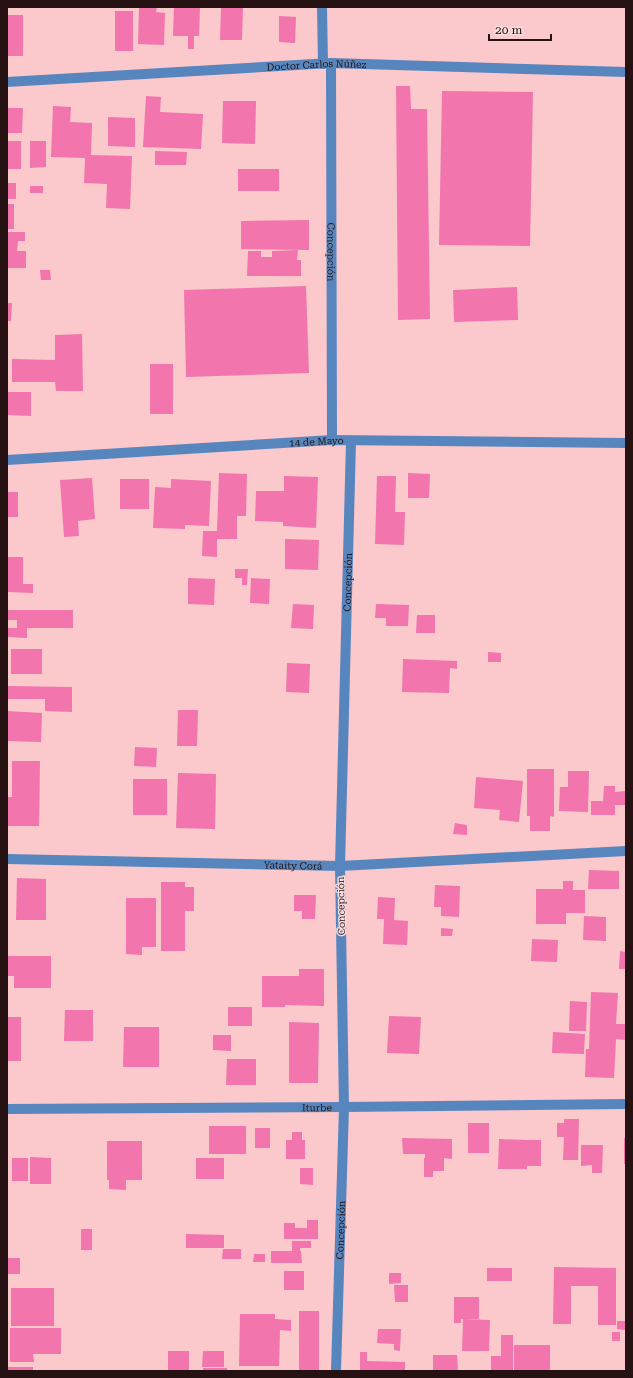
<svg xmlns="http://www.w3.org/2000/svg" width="633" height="1378" viewBox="0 0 633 1378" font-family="'Roboto Serif',serif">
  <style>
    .building { fill: #f275ad }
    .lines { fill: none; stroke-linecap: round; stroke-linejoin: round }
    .minor { stroke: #5786bf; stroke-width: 10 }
    .labels { text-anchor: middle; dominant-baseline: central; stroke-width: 3; stroke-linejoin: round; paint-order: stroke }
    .street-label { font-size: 10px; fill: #261113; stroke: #f7ddde }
  </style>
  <rect width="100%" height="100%" fill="#fbc8cb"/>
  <!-- building -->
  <g class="building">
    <path d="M139 7H157L156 12 165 13 164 45 138 44Z"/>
    <path d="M174 7H200L199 36H194V49H188V36H173Z"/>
    <path d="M221 7H243L242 40H220Z"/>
    <rect x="115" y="11" width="18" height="40"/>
    <rect x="7" y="15" width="16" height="41"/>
    <path d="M279 16 296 17 295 43 279 42Z"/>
    <path d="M396 86H410L411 109H427L430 319 398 320Z"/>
    <path d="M442 91 533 92 530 246 439 245Z"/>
    <path d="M146 96 161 97 160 112 203 114 201 149 143 147Z"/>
    <path d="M223 101H256L255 144 222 143Z"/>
    <path d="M53 106 71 107 70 122 92 123 91 155 132 156 130 209 106 208 107 184 84 183 85 158 51 157Z"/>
    <path d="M7 108H23L22 133H7Z"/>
    <path d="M108 117 135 118V147L108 146Z"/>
    <rect x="7" y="141" width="14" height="28"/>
    <path d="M30 141H46V167L30 168Z"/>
    <path d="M155 151 187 152 186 165H155Z"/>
    <rect x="238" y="169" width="41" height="22"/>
    <rect x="7" y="183" width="9" height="16"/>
    <rect x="30" y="186" width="13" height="7"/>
    <rect x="7" y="204" width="7" height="25"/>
    <path d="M309 220V250L241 249V221Z"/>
    <path d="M7 232H25V241H18L17 251H26V268H7Z"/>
    <path d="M298 250 297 260H301V276H247L248 251H261V257H272V251Z"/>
    <path d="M40 270H50L51 280H41Z"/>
    <path d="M306 286 309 373 186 377 184 290Z"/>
    <path d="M517 287 518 320 454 322 453 290Z"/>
    <path d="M7 303H12L11 321H7Z"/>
    <path d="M82 334 83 391H56L55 382H12V359L55 360V335Z"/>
    <rect x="150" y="364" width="23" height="50"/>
    <path d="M7 392H31V416L7 415Z"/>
    <path d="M219 473 247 474 246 516H237V539H217V557L202 556 203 531H217Z"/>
    <path d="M408 473 430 474 429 498H408Z"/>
    <path d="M284 476 318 477 316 528 283 526V522L255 521 256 491H284Z"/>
    <path d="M377 476H396L395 512H405L404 545 375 544Z"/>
    <path d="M92 478 95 519 78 521 79 536 64 537 60 480Z"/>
    <rect x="120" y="479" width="29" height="30"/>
    <path d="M171 479 211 481 209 526 185 525V529L153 528 155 487 171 488Z"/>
    <rect x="7" y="492" width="11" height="25"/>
    <path d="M285 539 319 540 318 570 285 569Z"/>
    <path d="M7 557H23V584H33V593L7 592Z"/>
    <path d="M235 569H248L247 585H242V578H235Z"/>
    <path d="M188 578 215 579 214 605 188 604Z"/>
    <path d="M251 578 270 579 269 604 250 603Z"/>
    <path d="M293 604 314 605 313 629 291 628Z"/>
    <path d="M376 604 409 605 408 626H386V618H375Z"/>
    <path d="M7 610H73V628H27V638L7 637V628H17V620H7Z"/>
    <path d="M417 615H435V633H416Z"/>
    <rect x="11" y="649" width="31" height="25"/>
    <path d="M488 652 501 653V662H488Z"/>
    <path d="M403 659 457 661V669L450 668 449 693 402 692Z"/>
    <path d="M287 663 310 664 309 693 286 692Z"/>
    <path d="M7 686 72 687V712L45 711V699H7Z"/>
    <path d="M178 710H198L197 746H177Z"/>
    <path d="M7 711 42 713 41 742 7 741Z"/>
    <path d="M135 747 157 748 156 767 134 766Z"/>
    <path d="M12 761H40L39 826H7V797H12Z"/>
    <path d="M527 769H554V817L550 816V831H530V816H527Z"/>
    <path d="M568 771H589L588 812 559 811 560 787H568Z"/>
    <path d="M178 773 216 774 215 829 176 828Z"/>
    <path d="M476 777 523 781 519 822 499 820 500 810 474 808Z"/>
    <rect x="133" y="779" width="34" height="36"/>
    <path d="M604 786H615V792L625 791V805H615V815H591V801H603Z"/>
    <path d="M455 823 467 825V835L453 834Z"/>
    <path d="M589 870 619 871V889H588Z"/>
    <path d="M17 878 46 879V920H16Z"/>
    <path d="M563 881H573V890H585V913H566V924H536V889H563Z"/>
    <path d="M161 882H185V887H194V911H185V951H161Z"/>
    <path d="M435 885 460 886 459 917 441 916V907H434Z"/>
    <path d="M294 895H316L315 919H302V911H294Z"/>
    <path d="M378 897 395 898 394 920 408 921 407 945 383 944 384 919H377Z"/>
    <path d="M126 898H156V947H142V955L126 954Z"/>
    <path d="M584 916 606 917V941L583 940Z"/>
    <path d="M441 928 453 929 452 936H441Z"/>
    <path d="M532 939 558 940 557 962 531 961Z"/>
    <path d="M620 951 626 952V969H619Z"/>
    <path d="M7 956H51V988H14V976H7Z"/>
    <path d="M299 969H324V1006L285 1005V1007H262V976H299Z"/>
    <path d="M591 992 618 993 616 1024H626V1040L616 1039 614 1078 585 1077 586 1049H589Z"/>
    <path d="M570 1001 587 1002 586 1031H569Z"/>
    <rect x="228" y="1007" width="24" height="19"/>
    <path d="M65 1010H93V1041H64Z"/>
    <path d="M389 1016 421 1017 419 1054 387 1053Z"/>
    <rect x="7" y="1017" width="14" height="44"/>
    <path d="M289 1022 319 1023 318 1083H289Z"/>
    <path d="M124 1027H159V1067H123Z"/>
    <path d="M553 1032 585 1034 584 1054 552 1053Z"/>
    <path d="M213 1035H231V1051L213 1050Z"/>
    <path d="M227 1059H256V1085H226Z"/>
    <path d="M564 1119H579L578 1160H563L564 1137H557V1123H564Z"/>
    <rect x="468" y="1123" width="21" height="30"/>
    <rect x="209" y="1126" width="37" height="28"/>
    <rect x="255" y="1128" width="15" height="20"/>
    <path d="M292 1132H302V1140H305V1159H286V1140H292Z"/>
    <path d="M402 1138 452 1139V1159L444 1158V1171H433V1177H424V1158H425V1154H403Z"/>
    <rect x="624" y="1138" width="2" height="26"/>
    <path d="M499 1139 527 1140V1148V1140H541V1166H527V1169H498Z"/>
    <path d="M107 1141H142V1180H126V1190L109 1189V1180H107Z"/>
    <path d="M581 1145H603L602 1173H592V1165L581 1166Z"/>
    <path d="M30 1157 51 1158V1184H30Z"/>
    <rect x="12" y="1158" width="16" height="23"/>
    <rect x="196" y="1158" width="28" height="21"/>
    <path d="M300 1168H313V1185L300 1184Z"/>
    <path d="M307 1220H318V1239H284V1223H295V1228H307Z"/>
    <rect x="81" y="1229" width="11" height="21"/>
    <path d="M186 1234 224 1235V1248H186Z"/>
    <path d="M292 1241H311V1248H300V1251H301L302 1263H271V1251H292Z"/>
    <path d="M223 1249H241V1259H222Z"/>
    <path d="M254 1254H265V1262H253Z"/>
    <rect x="7" y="1258" width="13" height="16"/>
    <path d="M554 1267 616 1268V1325H598V1286H571V1324H553Z"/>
    <rect x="487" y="1268" width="25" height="13"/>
    <rect x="284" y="1271" width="20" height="19"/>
    <path d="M389 1273H401V1283L389 1284Z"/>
    <path d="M394 1285H408V1302H395Z"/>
    <rect x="11" y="1288" width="43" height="38"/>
    <path d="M454 1297H479V1319H461V1323H454Z"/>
    <rect x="299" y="1311" width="20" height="60"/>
    <path d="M240 1314H275V1319L291 1320V1331L280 1330 279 1366H239Z"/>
    <path d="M463 1319 490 1320 489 1351H462Z"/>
    <path d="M617 1321H625V1330L617 1329Z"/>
    <path d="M10 1328H61V1354H33L34 1362H10Z"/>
    <path d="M378 1329H401L400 1351 394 1350V1344L377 1343Z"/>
    <rect x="612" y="1332" width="8" height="9"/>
    <path d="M501 1335H513V1371H491V1356H501Z"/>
    <rect x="514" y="1345" width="36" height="26"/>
    <rect x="168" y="1351" width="21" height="20"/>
    <path d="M203 1351H224V1367H202Z"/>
    <path d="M360 1352H367V1361L405 1362V1371H360Z"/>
    <path d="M433 1355H457L458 1371H433Z"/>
    <rect x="7" y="1367" width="26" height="4"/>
    <rect x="203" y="1368" width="24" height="3"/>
  </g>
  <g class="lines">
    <!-- minor -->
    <g class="minor">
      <path d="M322 7 323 64"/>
      <path id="s1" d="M331 63 332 440"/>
      <path id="s2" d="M7 82 331 63 626 72"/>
      <path id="s3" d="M7 460 332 440 626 443"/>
      <path id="s4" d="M7 859 340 866 626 851"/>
      <path id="s5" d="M7 1109 344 1107 626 1104"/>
      <path id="s6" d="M336 1371 344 1107 340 866 351 441"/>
    </g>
  </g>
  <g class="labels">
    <!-- street labels -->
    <g class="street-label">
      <text stroke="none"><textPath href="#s2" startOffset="310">Doctor Carlos Núñez</textPath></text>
      <text stroke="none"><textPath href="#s1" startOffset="189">Concepción</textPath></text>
      <text stroke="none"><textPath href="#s3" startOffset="310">14 de Mayo</textPath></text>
      <text stroke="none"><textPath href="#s6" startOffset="789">Concepción</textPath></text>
      <text stroke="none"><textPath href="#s4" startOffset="286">Yataity Corá</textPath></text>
      <text transform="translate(341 906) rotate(-91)">Concepción</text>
      <text stroke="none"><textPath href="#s5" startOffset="310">Iturbe</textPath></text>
      <text stroke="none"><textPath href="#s6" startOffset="141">Concepción</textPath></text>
    </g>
  </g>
  <!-- border -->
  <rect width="633" height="1378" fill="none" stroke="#261113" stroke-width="16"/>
  <!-- scale -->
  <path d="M489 34v6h62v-6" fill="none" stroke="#261113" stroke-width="2"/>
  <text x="495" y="34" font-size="12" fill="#261113" stroke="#f7ddde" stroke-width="3" paint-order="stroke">20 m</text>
</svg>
